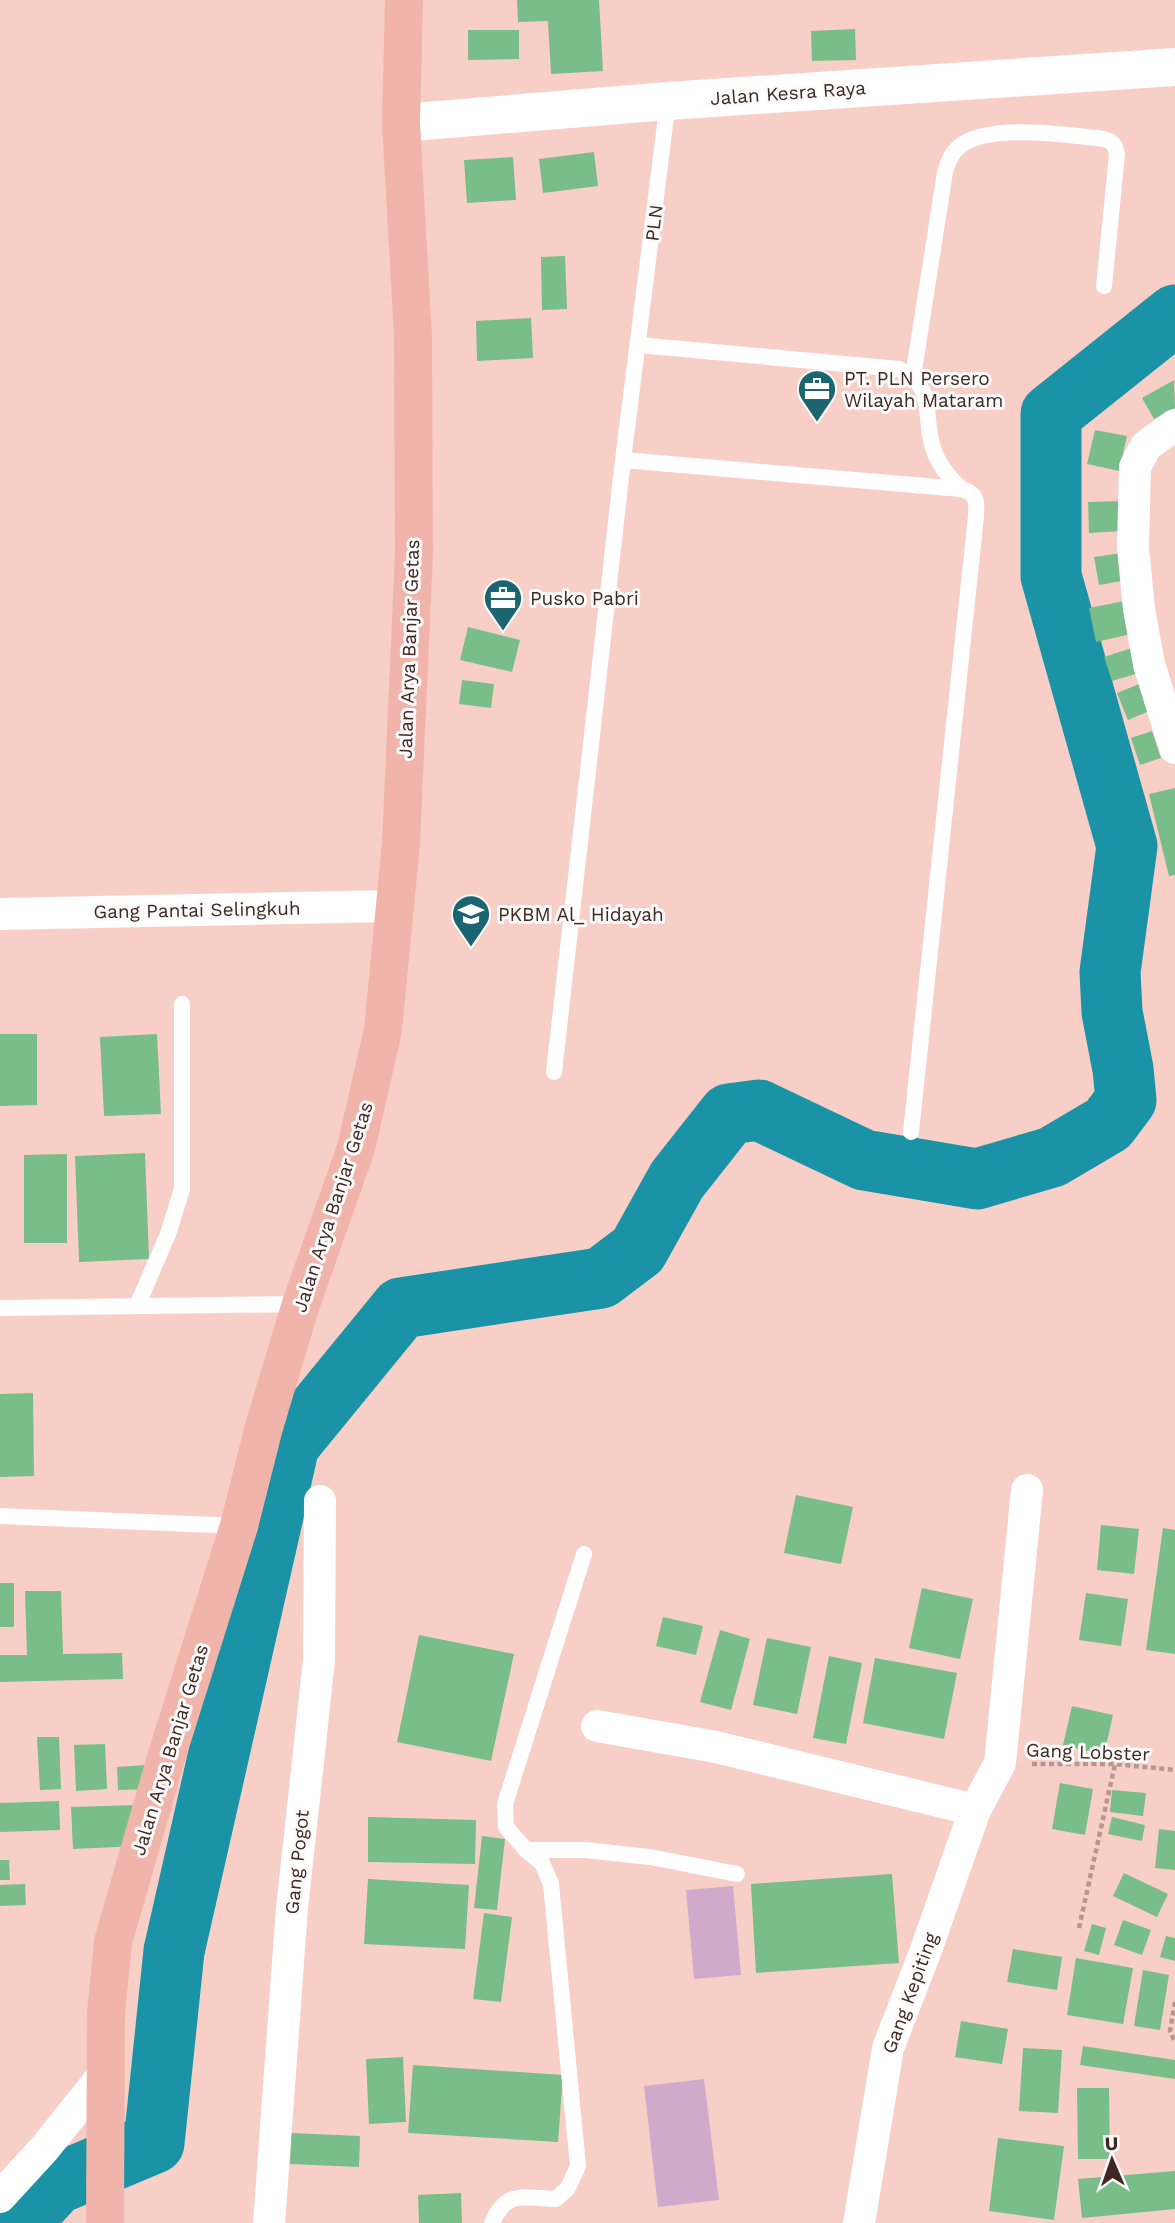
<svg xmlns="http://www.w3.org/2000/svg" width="1175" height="2223" viewBox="0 0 1175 2223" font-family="'Work Sans',sans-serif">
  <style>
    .green { fill: #d0aaca }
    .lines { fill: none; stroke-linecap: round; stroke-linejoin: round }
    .river { stroke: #1a93a6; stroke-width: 61 }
    .building { fill: #78bd8a }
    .path { stroke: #b9958e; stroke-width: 4.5; stroke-dasharray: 5 3.5; stroke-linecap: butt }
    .service { stroke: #fff; stroke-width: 16 }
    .minor { stroke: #fff; stroke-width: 32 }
    .tertiary { stroke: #fff; stroke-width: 38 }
    .trunk { stroke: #f0b4aa; stroke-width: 38 }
    .labels { text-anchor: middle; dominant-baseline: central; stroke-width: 6; stroke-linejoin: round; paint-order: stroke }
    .street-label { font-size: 19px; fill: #402722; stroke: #fbfbfb }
    .poi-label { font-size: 19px; fill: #402722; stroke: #fbfbfb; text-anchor: start }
  </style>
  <rect width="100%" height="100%" fill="#f8cfc7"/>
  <!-- green -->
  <g class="green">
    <path d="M733 1886 741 1975 694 1979 686 1890Z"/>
    <path d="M704 2079 719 2200 658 2207 644 2086Z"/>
  </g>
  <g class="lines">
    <!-- river -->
    <path class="river" d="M20 2223 56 2184 154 2143 174 1951 289 1445 401 1308 601 1278 638 1250 677 1180 729 1114 759 1110 864 1160 977 1179 1052 1157 1108 1124 1126 1100 1123 1069 1112 1012 1110 972 1127 846 1051 576V414L1175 315"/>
  </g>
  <!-- building -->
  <g class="building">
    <path d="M517 0H599L603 71 551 74 548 21 518 22Z"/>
    <path d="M855 29 856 60 812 61 811 31Z"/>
    <path d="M468 30H519V59L468 60Z"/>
    <path d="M594 152 598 186 543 193 539 159Z"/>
    <path d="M513 157 516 200 467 203 464 160Z"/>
    <path d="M565 256 567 309 542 310 541 257Z"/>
    <path d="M531 318 533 358 477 361 476 321Z"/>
    <path d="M1174 380 1175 408 1154 419 1142 398Z"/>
    <path d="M1095 430 1127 436 1119 471 1087 464Z"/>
    <path d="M1121 501 1123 531 1089 533 1088 502Z"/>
    <path d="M1122 553 1127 580 1099 585 1094 557Z"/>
    <path d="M1124 601 1131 634 1096 642 1089 608Z"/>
    <path d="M468 627 520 640 512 672 460 660Z"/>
    <path d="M1135 647 1142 672 1112 681 1104 657Z"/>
    <path d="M462 680 494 684 491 708 459 704Z"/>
    <path d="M1144 682 1154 709 1128 720 1117 693Z"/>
    <path d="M1152 731 1161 758 1140 765 1131 738Z"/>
    <path d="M1175 788V875L1169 876 1149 794Z"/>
    <path d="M0 1034H37V1105L0 1106Z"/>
    <path d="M157 1034 161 1114 104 1116 100 1037Z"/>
    <path d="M145 1153 149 1259 79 1262 75 1156Z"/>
    <path d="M67 1154V1243H24V1155Z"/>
    <path d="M33 1393 34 1476 0 1477V1394Z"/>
    <path d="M796 1495 853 1507 841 1564 784 1553Z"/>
    <path d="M1101 1525 1139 1529 1134 1574 1097 1570Z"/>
    <path d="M1163 1528 1175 1530V1654L1146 1650Z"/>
    <rect x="0" y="1583" width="14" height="44"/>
    <path d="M922 1588 973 1599 960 1659 909 1648Z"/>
    <path d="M25 1591H61L63 1654 122 1653 123 1679 0 1682V1655H27Z"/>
    <path d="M1086 1593 1128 1599 1121 1646 1079 1640Z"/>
    <path d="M663 1617 703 1626 696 1655 656 1646Z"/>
    <path d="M720 1630 750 1639 731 1710 700 1702Z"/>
    <path d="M419 1635 514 1654 491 1761 397 1742Z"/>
    <path d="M767 1638 811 1647 797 1714 753 1705Z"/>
    <path d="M829 1656 862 1663 846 1744 813 1738Z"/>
    <path d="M875 1658 957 1673 944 1739 863 1723Z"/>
    <path d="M1072 1706 1113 1715 1104 1755 1063 1745Z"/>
    <path d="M37 1737H59L61 1789 40 1790Z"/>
    <path d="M105 1744 107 1789 76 1791 74 1745Z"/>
    <path d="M146 1765 147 1789 118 1790 117 1767Z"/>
    <path d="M1060 1783 1093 1789 1085 1835 1052 1829Z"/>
    <path d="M1112 1790 1146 1793 1143 1816 1110 1812Z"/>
    <path d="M59 1801 60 1830 0 1832V1803Z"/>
    <path d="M137 1805 138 1846 73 1849 71 1807Z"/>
    <path d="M368 1817 476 1820 475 1864 368 1862Z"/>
    <path d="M1112 1817 1145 1825 1142 1841 1108 1834Z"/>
    <path d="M1159 1829 1175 1831V1870L1155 1868Z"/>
    <path d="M482 1836 505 1839 497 1910 474 1908Z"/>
    <path d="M0 1860H9L10 1880H0Z"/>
    <path d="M1124 1873 1168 1894 1157 1917 1113 1896Z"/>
    <path d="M892 1874 899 1963 756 1973 751 1884Z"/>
    <path d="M368 1879 469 1885 465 1949 364 1944Z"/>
    <path d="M25 1884 26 1905 0 1906V1885Z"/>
    <path d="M484 1913 512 1917 501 2002 473 1999Z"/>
    <path d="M1123 1920 1151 1930 1142 1955 1114 1945Z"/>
    <path d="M1092 1924 1106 1928 1099 1955 1084 1951Z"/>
    <path d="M1166 1936 1175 1938V1961L1160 1957Z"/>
    <path d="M1013 1949 1062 1957 1057 1990 1007 1982Z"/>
    <path d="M1076 1958 1133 1968 1123 2024 1067 2015Z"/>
    <path d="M1143 1970 1169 1975 1160 2030 1134 2026Z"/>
    <path d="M961 2021 1008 2029 1002 2064 955 2057Z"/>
    <path d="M1083 2046 1175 2060V2079L1080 2065Z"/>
    <path d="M1023 2048 1062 2050 1058 2113 1019 2111Z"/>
    <path d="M403 2057 406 2122 369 2124 366 2059Z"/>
    <path d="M413 2065 563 2075 558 2142 408 2133Z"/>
    <path d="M1077 2088H1109L1110 2159H1078Z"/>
    <path d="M291 2133 360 2136 359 2167 290 2164Z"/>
    <path d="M998 2138 1064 2146 1054 2220 989 2211Z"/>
    <path d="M1175 2171V2209L1082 2218 1078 2179Z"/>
    <path d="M461 2193 462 2223H419L418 2195Z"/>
  </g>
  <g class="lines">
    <!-- path -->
    <g class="path">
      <path d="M1032 1764H1115L1175 1770"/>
      <path d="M1079 1928 1115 1764"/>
      <path d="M1175 2002 1170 2031 1175 2042"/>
    </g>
    <!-- service -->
    <g class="service">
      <path d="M639 345 899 369C936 387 923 412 932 444 936 462 948 476 961 489"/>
      <path d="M913 377 945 172C947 166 949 158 954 152 977 121 1063 135 1098 138 1110 140 1115 142 1117 154L1104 286"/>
      <path d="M623 460 961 489C977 493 977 501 976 516L911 1132"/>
      <path d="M554 1072 623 460 668 101"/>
      <path d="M137 1306 168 1234 182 1189V1004"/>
      <path d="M0 1308 301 1304"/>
      <path d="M0 1516 239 1526"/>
      <path d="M526 1850H585L650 1857 737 1874"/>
      <path d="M492 2223C507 2189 524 2198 556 2199L568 2188 578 2166 551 1884 542 1863 526 1850 506 1827 505 1804 584 1554"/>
    </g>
    <!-- minor -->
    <g class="minor">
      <path d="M1175 425 1146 446 1135 467 1133 548 1139 609 1149 664 1175 748"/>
      <path d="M0 914 394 906"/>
      <path d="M597 1726 716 1747 975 1810"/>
      <path d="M0 2197 44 2149 105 2073"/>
      <path d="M269 2223 292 1908 319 1660 320 1501"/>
      <path d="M859 2223 888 2048 926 1950 975 1810 1000 1763 1027 1490"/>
    </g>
    <!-- tertiary -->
    <path class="tertiary" d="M401 123 668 101 1175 67"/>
    <!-- trunk -->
    <path class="trunk" d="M105 2223 106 2013 113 1942 166 1758 239 1526 264 1427 301 1304 356 1148 383 1030 401 843 414 553 413 337 401 123 404 0"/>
  </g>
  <!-- icons -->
  <defs>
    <g id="office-pin" transform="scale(2.0125)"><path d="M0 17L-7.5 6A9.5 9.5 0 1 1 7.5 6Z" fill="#1b6571" stroke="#fbfbfb"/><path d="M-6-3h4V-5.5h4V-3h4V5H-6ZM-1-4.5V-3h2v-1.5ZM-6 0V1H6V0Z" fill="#fff"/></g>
    <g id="school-pin" transform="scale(2.0125)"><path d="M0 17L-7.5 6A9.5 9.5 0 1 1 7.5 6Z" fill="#1b6571" stroke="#fbfbfb"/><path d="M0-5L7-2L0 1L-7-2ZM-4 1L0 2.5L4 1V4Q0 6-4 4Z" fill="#fff"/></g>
  </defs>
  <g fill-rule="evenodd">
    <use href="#office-pin" x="817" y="389"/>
    <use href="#office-pin" x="503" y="598"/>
    <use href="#school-pin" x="471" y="914"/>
  </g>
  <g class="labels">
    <!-- street labels -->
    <g class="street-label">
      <text transform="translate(788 93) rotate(-4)">Jalan Kesra Raya</text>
      <text transform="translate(654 223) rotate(-83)">PLN</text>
      <text transform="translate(409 649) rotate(-88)">Jalan Arya Banjar Getas</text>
      <text transform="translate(197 910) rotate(-1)">Gang Pantai Selingkuh</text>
      <text transform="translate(333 1207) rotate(-72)">Jalan Arya Banjar Getas</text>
      <text transform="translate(170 1750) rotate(-73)">Jalan Arya Banjar Getas</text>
      <text transform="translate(1088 1752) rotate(2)">Gang Lobster</text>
      <text transform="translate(297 1862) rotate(-84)">Gang Pogot</text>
      <text transform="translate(910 1993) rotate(-70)">Gang Kepiting</text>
    </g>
    <!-- poi labels -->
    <g class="poi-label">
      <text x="844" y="378">PT. PLN Persero<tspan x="844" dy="22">Wilayah Mataram</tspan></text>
      <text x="530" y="598">Pusko Pabri</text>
      <text x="498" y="914">PKBM Al_ Hidayah</text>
    </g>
  </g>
  <!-- north arrow -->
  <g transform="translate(1112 2160) rotate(358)" stroke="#fbfbfb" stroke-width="5" paint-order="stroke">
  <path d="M0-5L12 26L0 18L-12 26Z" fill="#402722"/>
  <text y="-10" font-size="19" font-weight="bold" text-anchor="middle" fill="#402722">U</text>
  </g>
</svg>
